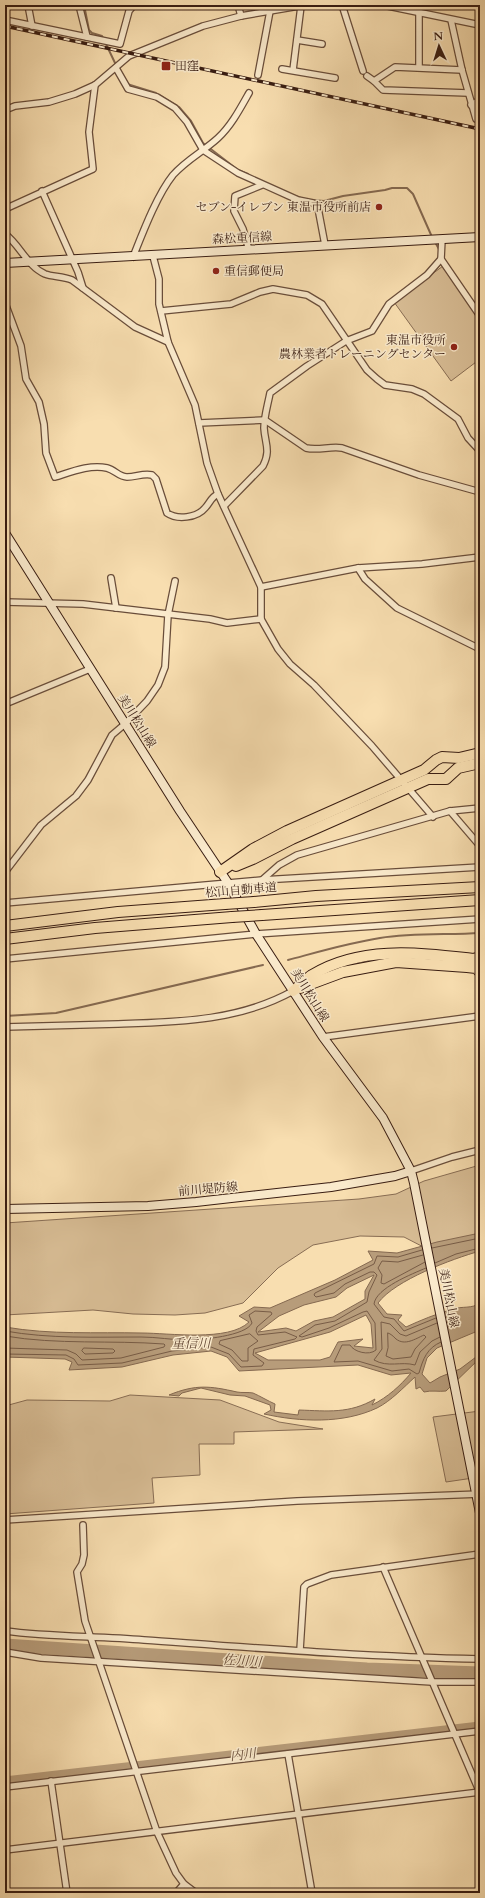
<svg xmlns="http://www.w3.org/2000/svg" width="485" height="1898" viewBox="0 0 485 1898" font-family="Cardo,'Noto Serif JP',serif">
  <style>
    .green { fill: #d8bd95; stroke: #886d54 }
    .water { fill: #b79c7a; stroke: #856950; fill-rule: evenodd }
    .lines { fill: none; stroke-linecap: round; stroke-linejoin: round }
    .shore { stroke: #785c46; stroke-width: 1 }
    .stream { stroke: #856950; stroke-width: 2 }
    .river { stroke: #b79c7a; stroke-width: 13 }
    .street-casing { stroke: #694d3a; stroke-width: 8 }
    .secondary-casing { stroke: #391d12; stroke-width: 10 }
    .highway-casing { stroke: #391d12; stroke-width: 12 }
    .street { stroke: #faeacc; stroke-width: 5.5 }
    .secondary { stroke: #faeacc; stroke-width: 8 }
    .highway { stroke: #f8deb0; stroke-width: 10 }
    .rail-casing { stroke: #391d12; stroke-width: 3.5 }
    .rail { stroke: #faeacc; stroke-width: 2; stroke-dasharray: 6; stroke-linecap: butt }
    .highway-bridge-casing { stroke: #391d12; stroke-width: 12; stroke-linecap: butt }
    .highway-bridge { stroke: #f8deb0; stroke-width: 10 }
    .poi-dot { fill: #8f2418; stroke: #faeacc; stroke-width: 1.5 }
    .labels { text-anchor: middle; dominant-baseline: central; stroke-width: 3; stroke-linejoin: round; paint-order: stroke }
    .poi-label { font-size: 12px; fill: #391d12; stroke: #faeacc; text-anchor: start }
    .street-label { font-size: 12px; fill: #391d12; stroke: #faeacc }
    .water-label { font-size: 13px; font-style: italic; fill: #654936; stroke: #faeacc }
  </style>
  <rect width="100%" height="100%" fill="#f8deb0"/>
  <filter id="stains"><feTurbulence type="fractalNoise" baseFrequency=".005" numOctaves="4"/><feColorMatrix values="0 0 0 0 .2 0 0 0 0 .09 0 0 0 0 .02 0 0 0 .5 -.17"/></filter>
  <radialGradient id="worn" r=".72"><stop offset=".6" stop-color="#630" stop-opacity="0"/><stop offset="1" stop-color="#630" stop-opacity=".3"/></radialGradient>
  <!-- green -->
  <g class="green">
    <path d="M443 266 480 320V359L451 381 394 302Z"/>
    <path d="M480 1165V1242L439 1255 404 1237 360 1236 313 1245 278 1268 243 1303 205 1313 175 1315 133 1314 93 1310 5 1315V1223L359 1199 396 1194 424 1181Z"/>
    <path d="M130 1395 220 1400 279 1422 323 1429 234 1432V1444H199L200 1475 152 1478 154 1503 5 1514V1406L27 1400 110 1401Z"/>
    <path d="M480 1411V1477L446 1482 433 1417Z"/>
  </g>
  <!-- water -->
  <path class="water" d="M480 1233V1251C452 1259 395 1280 378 1303L387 1314 402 1315 398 1320 406 1327C421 1320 436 1314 453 1309 462 1306 472 1309 480 1303V1330L437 1348 427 1358 422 1374 430 1383 440 1377 460 1369 480 1354V1358L446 1391C438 1392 432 1390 424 1392L420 1387 416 1389 415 1377C404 1387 391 1401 377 1408 343 1424 300 1422 264 1414L271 1410 270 1405 245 1396 230 1395 201 1388 182 1393 179 1396 169 1395C196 1384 210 1386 237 1392 242 1393 248 1392 253 1393 260 1396 268 1401 275 1404L274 1412 298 1415 299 1410C328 1411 349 1414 375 1399L372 1405C388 1397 400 1386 411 1373L391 1375 358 1365 239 1371 227 1357 211 1351 173 1355 122 1367 69 1370 72 1362 65 1359 5 1357V1327C51 1335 96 1332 142 1333 168 1333 229 1342 249 1322L239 1316 254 1307 270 1308 335 1280 373 1260 368 1251 397 1253 437 1242ZM374 1275 365 1291V1299L333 1317 314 1321 296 1331 286 1328 258 1332 279 1316 304 1305 336 1297 347 1288ZM366 1315 371 1324 373 1348 354 1346 363 1339 338 1342 330 1357 320 1360H268L255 1353 330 1332Z"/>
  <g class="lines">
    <!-- shore -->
    <g class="shore">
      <path d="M432 1248 480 1238"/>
      <path d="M422 1250 398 1257 377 1256 374 1264 315 1293 314 1295 316 1297 334 1293 345 1284 370 1272H374L377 1275 369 1292 367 1302 335 1321 315 1325 299 1336 302 1337 329 1328 363 1312 367 1311 375 1323 376 1350C369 1356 354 1352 350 1345H342L334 1362 358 1361 392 1371 409 1369 417 1374 419 1373C423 1359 427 1348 441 1342"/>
      <path d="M423 1255 398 1262 382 1261 378 1268 382 1275 381 1283 384 1284 425 1262"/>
      <path d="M435 1263 456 1254 480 1248"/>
      <path d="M426 1268C412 1274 376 1288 374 1304L384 1317 394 1319 404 1331 436 1318"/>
      <path d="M437 1323 406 1336 400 1334 390 1324 381 1322 382 1349 374 1360C388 1368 401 1361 415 1365L420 1352 432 1341 440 1337"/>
      <path d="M5 1331C50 1339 96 1337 141 1337 157 1337 172 1340 187 1340 201 1340 246 1336 252 1323L249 1315 255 1311 271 1312 272 1314 257 1327 256 1331 258 1335 285 1332 297 1337 295 1339 254 1349 253 1355 264 1363 262 1366 241 1367 229 1354 211 1347 172 1351 122 1363 78 1365 74 1359 66 1355 5 1354"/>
      <path d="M388 1333C391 1334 393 1336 396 1339 405 1346 415 1339 424 1335L426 1337 415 1349 411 1357 393 1359 386 1356 388 1348Z"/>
      <path d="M250 1334 258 1341 248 1348V1361H242L232 1350 219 1344 220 1341Z"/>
      <path d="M5 1336C58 1345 111 1340 164 1344L165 1345 164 1347 121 1358 82 1360 76 1354 67 1350 5 1348"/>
      <path d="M84 1348 113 1349 115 1351 113 1353 85 1354 82 1351Z"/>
    </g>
    <!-- stream -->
    <g class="stream">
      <path d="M84 5 89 30 92 33 102 36 103 38"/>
      <path d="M105 42 116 65"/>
      <path d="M127 84 156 93 179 107 191 121 203 143 238 170 248 174"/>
      <path d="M295 196 304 199"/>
      <path d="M313 200 324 201 343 196 385 190 392 188H407L413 194 432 237"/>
      <path d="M435 242 440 251"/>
      <path d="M465 290 480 311"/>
      <path d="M288 960C318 952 348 943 380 938 413 933 447 935 480 933"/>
      <path d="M5 1016 56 1013 263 965"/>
    </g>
    <!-- river -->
    <g class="river">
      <path d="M5 1645 367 1669 480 1673"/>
      <path d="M5 1783 480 1728"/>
    </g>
    <!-- street casing -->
    <g class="street-casing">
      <g id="street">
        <path d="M28 5 32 26"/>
        <path d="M79 5 87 37"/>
        <path d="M238 5 241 16"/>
        <path d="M342 5 363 71"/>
        <path d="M383 5 480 25"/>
        <path d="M419 13V67"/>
        <path d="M5 20 120 44 129 11 134 5"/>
        <path d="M451 20 462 70 476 119"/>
        <path d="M297 40 322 44"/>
        <path d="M116 68 128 89 157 97 175 108 187 122 203 150 238 173 298 200 313 203 318 208 325 245"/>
        <path d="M282 69 335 78"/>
        <path d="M293 70 301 6"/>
        <path d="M258 75 270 11"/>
        <path d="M367 76 374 81 395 67 462 70"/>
        <path d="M374 81 383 90 468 93"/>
        <path d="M471 105 480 100"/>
        <path d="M5 110 15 106 49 102 75 94 95 85 129 56 203 26 241 16 305 5"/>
        <path d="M42 191 78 272 83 288"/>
        <path d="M5 209 93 169 89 132 95 85"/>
        <path d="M5 234C20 245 27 266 45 274 53 277 63 276 72 280L135 327 168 342 195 405 207 463 218 494 261 587V619L278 649 290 664 314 685 372 746 433 817"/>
        <path d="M249 250 243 229 234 211 235 196 262 185"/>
        <path d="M153 256 159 279V304L168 342"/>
        <path d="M133 257C143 232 157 195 173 175 186 160 204 151 218 138 231 126 240 109 249 93"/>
        <path d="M441 259 480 316"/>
        <path d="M5 303 21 346 26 379 39 402 44 424 46 453 55 477C71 472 90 464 107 468 115 470 119 477 127 477 136 477 143 473 152 475L156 479 167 513C177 520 197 518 205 508 210 503 211 497 218 494"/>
        <path d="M161 311 231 304 260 292 273 289 307 295 322 304 367 370 377 379 385 385 412 389 424 394 458 419 468 438 480 451"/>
        <path d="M199 423 265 420 306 448C318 451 330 446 342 448L419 475 480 492"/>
        <path d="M224 506 263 466C271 450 265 444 264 428 264 417 268 404 270 393L307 366 346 341 372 331 389 304 427 275 441 259 442 239"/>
        <path d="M358 568 365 579 397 608 480 649"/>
        <path d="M111 578 116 608"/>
        <path d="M261 587 358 568 422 564 480 557"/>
        <path d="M5 602 83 604 210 619 227 623 261 619"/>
        <path d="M5 704 90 669"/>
        <path d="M450 811 480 846"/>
        <path d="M5 872 41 825 76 796 88 780 112 735 125 724 147 701 158 685 165 667 168 615 175 581"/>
        <path d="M262 880 279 865 297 855 450 811 480 808"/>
        <path d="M5 903 262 880 480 867"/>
        <path d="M5 959 256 934 480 919"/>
        <path d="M5 1027C43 1026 80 1025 118 1024 179 1022 239 1021 293 991"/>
        <path d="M323 1037 480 1016"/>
        <path d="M411 1171 452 1157 480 1150"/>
        <path d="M5 1520 297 1501 480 1494"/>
        <path d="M83 1525 84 1555 82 1564 77 1572 85 1621 157 1832 176 1873 184 1884 196 1893"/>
        <path d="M383 1567 480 1793"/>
        <path d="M5 1631C51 1637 98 1636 144 1640 256 1648 368 1657 480 1659"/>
        <path d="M300 1650 304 1587 307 1584 331 1575 480 1554"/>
        <path d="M5 1652 41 1658 432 1682H480"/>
        <path d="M288 1754 312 1893"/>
        <path d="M51 1781 67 1893"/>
        <path d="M5 1787 480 1731"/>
        <path d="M5 1850 480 1792"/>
        <path d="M176 1893 184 1884"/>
      </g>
    </g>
    <!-- secondary casing -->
    <g class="secondary-casing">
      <g id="secondary">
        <path d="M5 263 480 237"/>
        <path d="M5 533 180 811 228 883 256 934 323 1037 383 1118 411 1171 414 1183 480 1513"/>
        <path d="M5 1209 148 1206 196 1202 331 1187 395 1176 411 1171"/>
      </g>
    </g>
    <!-- highway casing -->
    <g class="highway-casing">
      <g id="highway">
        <path d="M236 866 253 859 292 839 428 779H446L458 768 480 763"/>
        <path d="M220 872 253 849 287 831 424 770 436 760 442 757 459 758 480 753"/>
        <path d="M254 902 316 896 480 887"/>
        <path d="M262 915 480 900"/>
        <path d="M5 926 118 912 225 904"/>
        <path d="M5 939 95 928 232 917"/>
        <path d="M300 988 343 972 396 962 467 967 476 968 480 972"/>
        <path d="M293 991C300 986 306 979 312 975 361 945 420 953 474 959L480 957"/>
      </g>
    </g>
    <!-- street -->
    <use href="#street" class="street"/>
    <!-- secondary -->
    <use href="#secondary" class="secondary"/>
    <!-- highway -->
    <use href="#highway" class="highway"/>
    <!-- rail casing -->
    <g class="rail-casing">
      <path id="rail" d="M5 26 480 129"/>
    </g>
    <!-- rail -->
    <use href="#rail" class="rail"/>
    <!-- highway-bridge casing -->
    <g class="highway-bridge-casing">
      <g id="highway-bridge">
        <path d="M225 904 254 902"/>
        <path d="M232 917 262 915"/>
      </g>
    </g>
    <!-- highway-bridge -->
    <use href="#highway-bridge" class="highway-bridge"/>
  </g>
  <!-- markers -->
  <g class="poi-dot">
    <rect x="161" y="61" width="10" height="10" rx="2"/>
    <circle cx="379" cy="207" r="4"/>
    <circle cx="216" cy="271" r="4"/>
    <circle cx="454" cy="347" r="4"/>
  </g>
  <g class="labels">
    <!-- poi labels -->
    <g class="poi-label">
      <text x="175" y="66">田窪</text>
      <text x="371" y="207" text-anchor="end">セブン-イレブン 東温市役所前店</text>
      <text x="224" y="271">重信郵便局</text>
      <text x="446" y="340" text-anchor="end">東温市役所<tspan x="446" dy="14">農林業者トレーニングセンター</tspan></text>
    </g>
    <!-- street labels -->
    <g class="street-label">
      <text transform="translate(242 238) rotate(-3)">森松重信線</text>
      <text transform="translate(137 721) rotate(58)">美川松山線</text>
      <text transform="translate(241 890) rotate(-5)">松山自動車道</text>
      <text transform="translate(310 995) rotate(58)">美川松山線</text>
      <text transform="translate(208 1189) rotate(-5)">前川堤防線</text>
      <text transform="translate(449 1298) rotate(79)">美川松山線</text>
    </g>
    <!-- water labels -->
    <g class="water-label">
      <text transform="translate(191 1344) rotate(-1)">重信川</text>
      <text transform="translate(242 1661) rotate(4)">佐川川</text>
      <text transform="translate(243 1755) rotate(-7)">内川</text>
    </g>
  </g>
  <!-- margin -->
  <rect width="485" height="1898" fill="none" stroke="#f8deb0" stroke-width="20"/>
  <rect x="6" y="6" width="473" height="1886" fill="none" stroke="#391d12" stroke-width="2"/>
  <rect x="10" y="10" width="465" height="1878" fill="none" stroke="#391d12"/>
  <!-- north arrow -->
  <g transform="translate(439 46) rotate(356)" stroke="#faeacc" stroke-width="3" paint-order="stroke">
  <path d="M0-3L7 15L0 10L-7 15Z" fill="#391d12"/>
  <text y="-6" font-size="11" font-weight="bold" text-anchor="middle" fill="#391d12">N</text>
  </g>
  <rect width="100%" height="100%" filter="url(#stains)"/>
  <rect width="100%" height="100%" fill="url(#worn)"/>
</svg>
